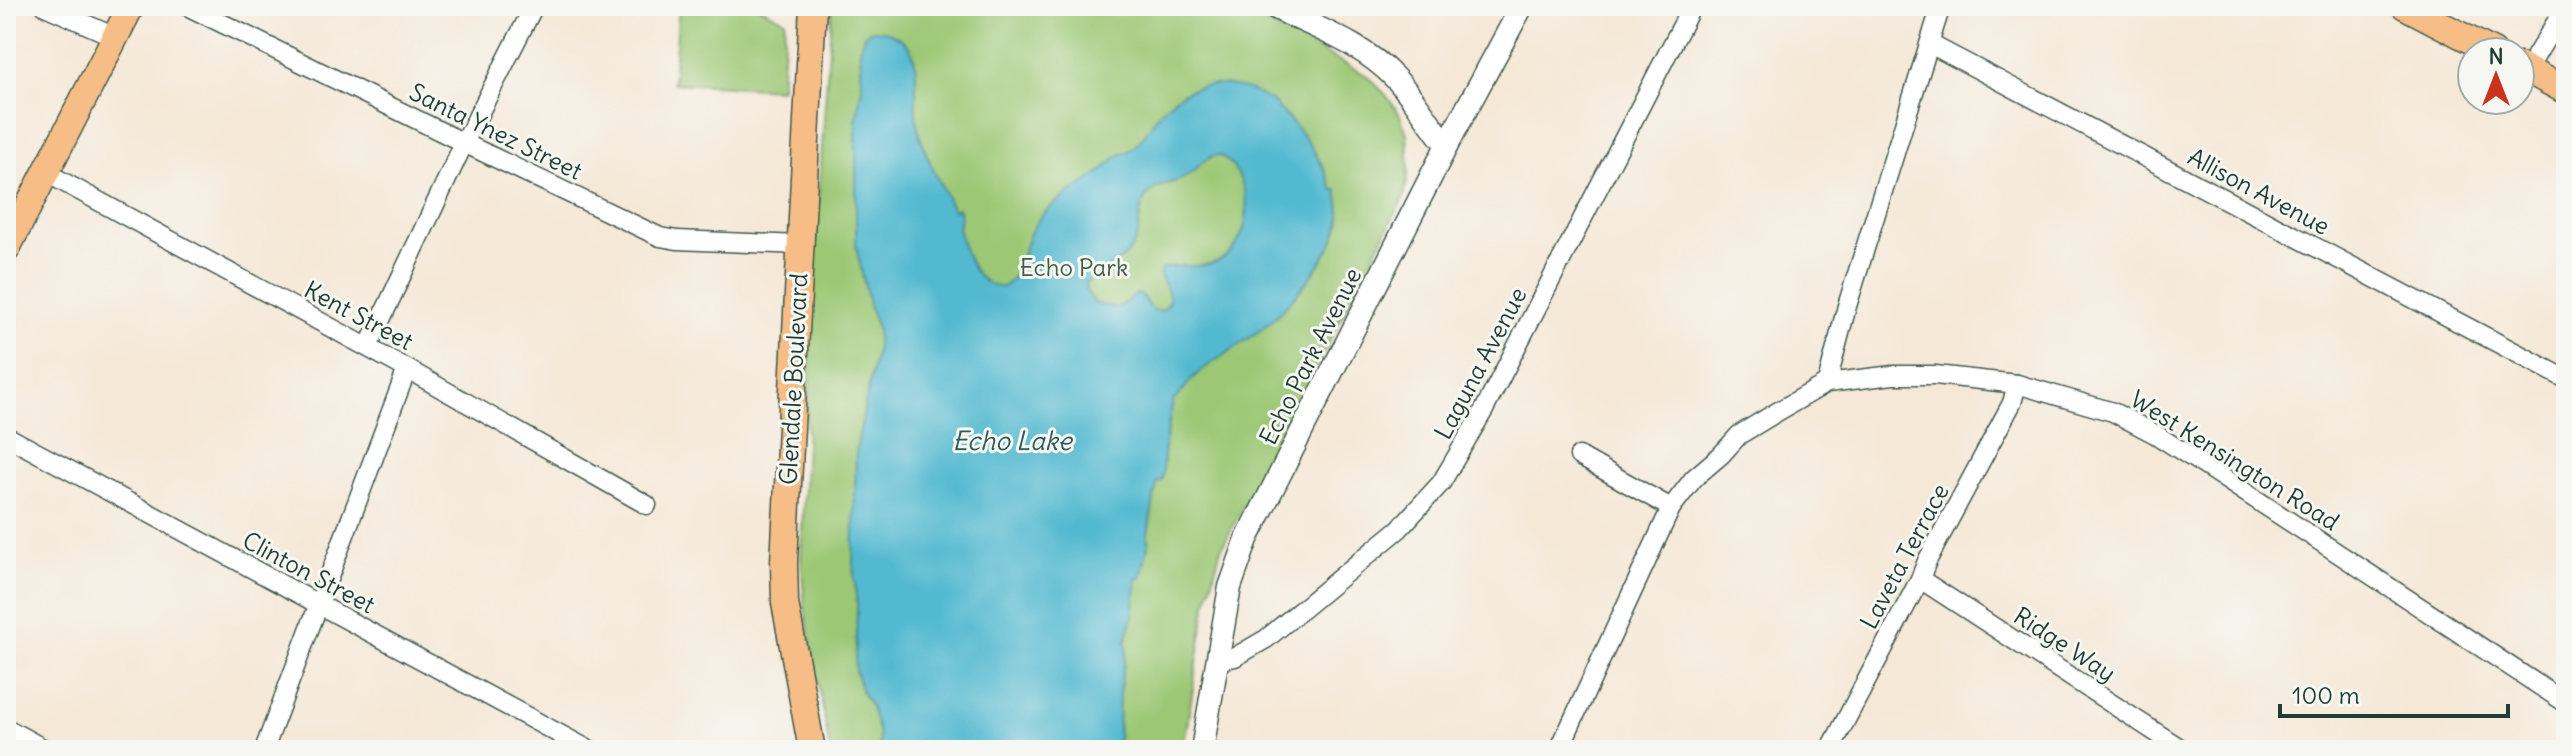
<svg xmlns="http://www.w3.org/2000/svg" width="2572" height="756" viewBox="0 0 2572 756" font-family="Delius,sans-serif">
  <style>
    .green { fill: #9cc875; stroke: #5e8254; stroke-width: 2 }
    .water { fill: #52b9d0; stroke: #387b82; stroke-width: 2; fill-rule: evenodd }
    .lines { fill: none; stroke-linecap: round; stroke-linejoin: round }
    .minor-casing { stroke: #3f574c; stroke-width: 21 }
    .tertiary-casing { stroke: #3f574c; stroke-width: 25 }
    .primary-casing { stroke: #3f574c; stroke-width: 29 }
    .minor { stroke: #fff; stroke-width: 18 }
    .tertiary { stroke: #fff; stroke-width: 22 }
    .primary { stroke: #f6be86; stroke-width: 26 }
    .labels { text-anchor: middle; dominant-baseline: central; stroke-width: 6; stroke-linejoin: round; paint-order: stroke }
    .street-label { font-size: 24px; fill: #1f3d34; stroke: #f6f6f2 }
    .park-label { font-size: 24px; fill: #3e6044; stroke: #f6f6f2 }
    .water-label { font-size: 26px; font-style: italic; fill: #2c5c5b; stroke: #f6f6f2 }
  </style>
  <rect width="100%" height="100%" fill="#f6f6f2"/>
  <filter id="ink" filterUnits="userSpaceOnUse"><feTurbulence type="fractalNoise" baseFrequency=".0125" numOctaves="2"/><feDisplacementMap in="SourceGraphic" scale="16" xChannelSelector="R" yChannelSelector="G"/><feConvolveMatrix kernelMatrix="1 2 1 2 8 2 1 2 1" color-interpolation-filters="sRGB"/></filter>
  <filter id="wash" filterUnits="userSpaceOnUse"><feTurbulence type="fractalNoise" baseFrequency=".006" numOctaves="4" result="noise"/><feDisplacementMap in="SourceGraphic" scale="32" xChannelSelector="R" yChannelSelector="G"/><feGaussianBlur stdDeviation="1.8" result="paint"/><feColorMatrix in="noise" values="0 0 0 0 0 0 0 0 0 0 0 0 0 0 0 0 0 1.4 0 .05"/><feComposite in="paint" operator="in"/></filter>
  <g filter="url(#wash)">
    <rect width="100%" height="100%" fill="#f5e8d7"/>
    <!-- green -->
    <g class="green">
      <path d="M679 6H757L785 20 781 89 673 83Z"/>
      <path d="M832 6H1236L1366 75 1385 94 1400 115 1407 134 1409 169 1404 197 1220 551 1206 607 1183 750H830L805 609 801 557 814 261Z"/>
    </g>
    <!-- water -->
    <path class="water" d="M871 30C885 29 901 35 910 48 921 65 913 101 917 123 923 154 940 182 953 210L958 208C963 218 957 222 959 232 965 256 976 287 1003 287 1023 273 1022 242 1036 223 1052 201 1077 190 1098 174 1106 168 1113 160 1121 154 1123 153 1130 151 1132 149 1144 140 1151 122 1162 110 1194 75 1243 80 1278 106L1277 108C1304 131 1321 158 1333 190H1337C1339 200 1341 210 1340 220 1334 255 1288 307 1262 329 1242 344 1221 356 1201 371 1189 379 1182 395 1173 401L1165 443 1162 481 1157 482 1147 540 1149 541 1141 578H1137L1133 618 1125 643 1127 647 1119 693 1118 750H880L878 731 871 707 862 692 855 670 857 605 853 563 856 451 877 346V328L870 309 856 246V121L862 86 860 49 864 35ZM1218 155C1232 160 1242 179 1245 194 1252 224 1237 261 1204 265 1189 268 1175 263 1161 269L1160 275C1165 287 1177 300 1162 310 1149 312 1148 303 1141 295L1136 294 1118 308 1096 304 1086 291V283C1099 269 1119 265 1131 249 1144 233 1134 204 1152 191 1162 183 1177 183 1187 176 1198 169 1204 157 1218 155Z"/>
  </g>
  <g filter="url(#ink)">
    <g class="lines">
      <!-- minor casing -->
      <g class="minor-casing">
        <g id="minor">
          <path d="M45 6 115 37"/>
          <path d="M187 6 464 143 660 237 677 240 800 245"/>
          <path d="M1930 44 2566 379"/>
          <path d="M2527 70 2566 6"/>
          <path d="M45 172 407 369 647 505"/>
          <path d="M368 347 464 143 534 6"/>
          <path d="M1827 383 1847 306 1941 6"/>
          <path d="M6 436 589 750"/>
          <path d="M1579 456 1671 508"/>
          <path d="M1920 579 2183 750"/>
          <path d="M1216 661 1235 657 1266 639 1399 529 1441 483 1484 410 1692 6"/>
          <path d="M6 728 46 750"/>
          <path d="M264 750 407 369"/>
          <path d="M1559 750 1671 508 1694 478 1721 455 1739 435 1777 412 1827 383 1893 375H1935L2017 384 2113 412 2155 434 2205 466 2566 703"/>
          <path d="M1830 750 1920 579 1927 561 2012 403 2017 384"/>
          <path d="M2565 750 2566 748"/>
        </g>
      </g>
      <!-- tertiary casing -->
      <g class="tertiary-casing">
        <g id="tertiary">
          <path d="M1272 6C1313 27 1362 43 1394 77 1415 98 1428 123 1447 145"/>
          <path d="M1202 750 1230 587 1247 539 1447 145 1522 6"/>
        </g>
      </g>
      <!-- primary casing -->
      <g class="primary-casing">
        <g id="primary">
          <path d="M2405 6 2493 52"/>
          <path d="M2520 66 2566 91"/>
          <path d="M6 250 131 6"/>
          <path d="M812 750 785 603 784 562 813 6"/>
        </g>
      </g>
      <!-- minor -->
      <use href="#minor" class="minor"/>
      <!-- tertiary -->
      <use href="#tertiary" class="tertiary"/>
      <!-- primary -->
      <use href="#primary" class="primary"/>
    </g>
  </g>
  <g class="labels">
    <!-- street labels -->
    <g class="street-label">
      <text transform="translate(496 131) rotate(26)">Santa Ynez Street</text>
      <text transform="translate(2259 191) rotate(28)">Allison Avenue</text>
      <text transform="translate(359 315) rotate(28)">Kent Street</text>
      <text transform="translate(1310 356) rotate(-63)">Echo Park Avenue</text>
      <text transform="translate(1480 363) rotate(-62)">Laguna Avenue</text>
      <text transform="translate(793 379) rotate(-87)">Glendale Boulevard</text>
      <text transform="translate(2235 460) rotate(32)">West Kensington Road</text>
      <text transform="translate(1904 556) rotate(-62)">Laveta Terrace</text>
      <text transform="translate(309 572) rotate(28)">Clinton Street</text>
      <text transform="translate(2065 644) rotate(33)">Ridge Way</text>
    </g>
    <!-- park labels -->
    <g class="park-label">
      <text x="1074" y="267">Echo Park</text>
    </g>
    <!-- water labels -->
    <g class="water-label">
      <text x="1012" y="440">Echo Lake</text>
    </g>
  </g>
  <!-- margin -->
  <rect width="2572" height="756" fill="none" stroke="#f6f6f2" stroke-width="32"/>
  <!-- north arrow -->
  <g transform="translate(2496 76)"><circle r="38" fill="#f6f6f2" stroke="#a0aca6" stroke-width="2"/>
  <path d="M0-6L14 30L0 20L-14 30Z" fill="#c8321e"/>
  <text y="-12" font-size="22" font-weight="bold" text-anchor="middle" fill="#1f3d34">N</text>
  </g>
  <!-- scale -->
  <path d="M2280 704v12h228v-12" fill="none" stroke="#1f3d34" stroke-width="4"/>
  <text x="2292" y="704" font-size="24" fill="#1f3d34" stroke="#f6f6f2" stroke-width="6" paint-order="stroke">100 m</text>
</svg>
